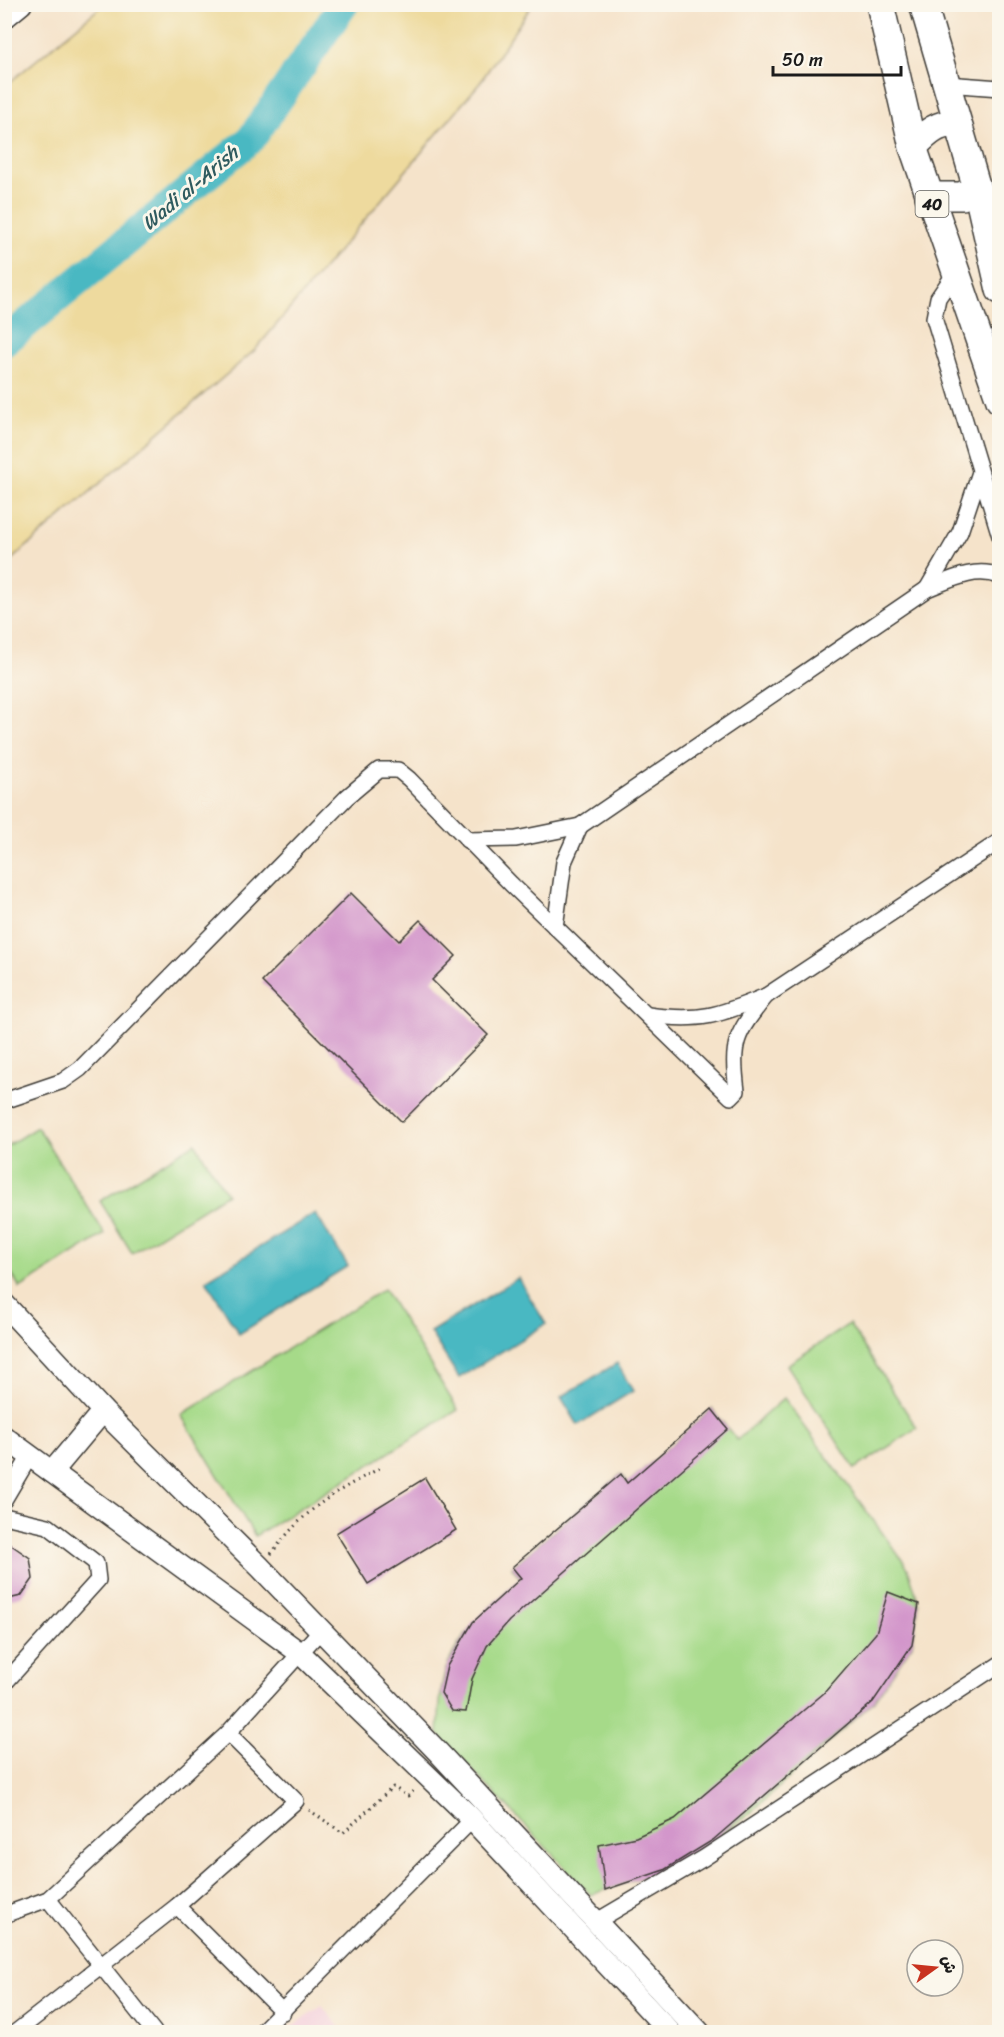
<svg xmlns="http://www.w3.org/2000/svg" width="1004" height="2037" viewBox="0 0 1004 2037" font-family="Sriracha,'Playpen Sans Arabic',sans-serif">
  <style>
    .built { fill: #f4cfdc }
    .green { fill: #a6da89; stroke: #617b52; stroke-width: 1.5 }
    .sand { fill: #eeda9e; stroke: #857b5d; stroke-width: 1.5 }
    .water { fill: #4ab8c2; stroke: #336a6f; stroke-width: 1.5 }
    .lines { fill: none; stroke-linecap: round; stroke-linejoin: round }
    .river { stroke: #4ab8c2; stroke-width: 30 }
    .building { fill: #d396cb }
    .street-casing { stroke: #3d3a36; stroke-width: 18 }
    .secondary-casing { stroke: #3d3a36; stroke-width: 24 }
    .highway-casing { stroke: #3d3a36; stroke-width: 30 }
    .path { stroke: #3d3a36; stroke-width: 3; stroke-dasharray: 1.5 4.5; stroke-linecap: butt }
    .street { stroke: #fff; stroke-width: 15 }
    .secondary { stroke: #fff; stroke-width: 21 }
    .highway { stroke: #fff; stroke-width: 27 }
    .labels { text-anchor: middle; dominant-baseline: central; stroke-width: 6; stroke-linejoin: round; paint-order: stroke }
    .shield { fill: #fbf7ec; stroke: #5f5e5a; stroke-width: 1.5 }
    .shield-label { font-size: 16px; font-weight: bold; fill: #1c1c1c }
    .water-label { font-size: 20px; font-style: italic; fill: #2e5a5e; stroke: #fbf7ec }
  </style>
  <rect width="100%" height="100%" fill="#fbf7ec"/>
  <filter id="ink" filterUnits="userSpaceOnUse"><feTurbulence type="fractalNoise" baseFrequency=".0167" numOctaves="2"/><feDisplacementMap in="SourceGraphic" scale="12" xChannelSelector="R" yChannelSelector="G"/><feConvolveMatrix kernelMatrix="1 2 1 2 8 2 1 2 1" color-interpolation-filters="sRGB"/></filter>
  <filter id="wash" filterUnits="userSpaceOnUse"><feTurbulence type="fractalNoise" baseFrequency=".008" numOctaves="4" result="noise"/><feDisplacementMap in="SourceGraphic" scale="24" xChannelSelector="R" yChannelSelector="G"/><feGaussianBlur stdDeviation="1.35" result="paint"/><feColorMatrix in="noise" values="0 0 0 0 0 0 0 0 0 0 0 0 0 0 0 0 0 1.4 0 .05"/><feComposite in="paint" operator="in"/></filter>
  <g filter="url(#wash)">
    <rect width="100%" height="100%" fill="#f5e3ca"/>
    <!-- built -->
    <path class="built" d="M322 2006 344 2032H284Z"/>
    <!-- green -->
    <g class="green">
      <path d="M37 1127 105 1234 20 1288 5 1263V1147Z"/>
      <path d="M195 1143 227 1194 132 1253 100 1201Z"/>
      <path d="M384 1289 458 1410 255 1536 181 1415Z"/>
      <path d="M849 1324 917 1428 855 1469 787 1365Z"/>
      <path d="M784 1398 908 1568 919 1604 912 1645 873 1702 749 1814 707 1845 671 1867 591 1895 438 1734C440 1711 439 1683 449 1662 465 1627 493 1604 521 1579L512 1567 621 1474 628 1483 712 1409 737 1440Z"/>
    </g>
    <!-- sand -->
    <path class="sand" d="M103 5H532L479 84 255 350 5 565V86Z"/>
    <!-- water -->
    <g class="water">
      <path d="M315 1213 348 1266 239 1334 206 1280Z"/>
      <path d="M518 1278 546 1324 459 1378 430 1332Z"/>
      <path d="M617 1363 633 1391 578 1425 561 1397Z"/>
    </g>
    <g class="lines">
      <!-- river -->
      <path class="river" d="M4 342 251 139 344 4"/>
    </g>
    <g id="blocks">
      <!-- building -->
      <g class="building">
        <path d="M351 893 399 941 420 920 456 956 432 980 488 1035 402 1122 262 982Z"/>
        <path d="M712 1409 728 1429 509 1621 487 1646 472 1679 466 1712 452 1711 441 1693 447 1666 473 1622 521 1578 512 1567 621 1474 627 1483Z"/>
        <path d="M425 1478 456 1530 368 1584 336 1533Z"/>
        <path d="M4 1540 30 1558 33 1579 21 1596 4 1600Z"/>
        <path d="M888 1592 919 1604 912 1645 873 1702 713 1840 664 1870 605 1890 599 1845 636 1837 675 1819 824 1693 876 1633Z"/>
      </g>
    </g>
  </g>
  <g filter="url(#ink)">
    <use href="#blocks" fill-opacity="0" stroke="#3d3a36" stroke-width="1.5"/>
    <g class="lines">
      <!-- street casing -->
      <g class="street-casing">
        <g id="street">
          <path d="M946 84 1000 88"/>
          <path d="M957 270 938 298 934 318 1000 536"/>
          <path d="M927 589 960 532 980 472"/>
          <path d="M467 840 516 839 580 826 927 589C952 579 974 567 1000 576"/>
          <path d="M555 927 564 862 580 826"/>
          <path d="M648 1015C700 1022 718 1016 766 996L1000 841"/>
          <path d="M4 1101 63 1081 80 1069 347 797 379 770H398L409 779 511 884 731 1097 737 1091C731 1042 735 1035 766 996"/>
          <path d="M4 1500 30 1456"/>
          <path d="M4 1516 48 1526 96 1563 98 1580 4 1684"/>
          <path d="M48 1899 154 2032"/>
          <path d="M177 1906 283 2012"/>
          <path d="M4 1915 48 1899 228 1733 321 1630"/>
          <path d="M597 1921 704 1858 1000 1664"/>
          <path d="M16 2032 177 1906 296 1801 228 1733"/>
          <path d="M261 2032 472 1820"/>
        </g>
      </g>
      <!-- secondary casing -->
      <g class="secondary-casing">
        <g id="secondary">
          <path d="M4 18 21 4"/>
          <path d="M4 1304 103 1411 260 1567 439 1753 699 2032"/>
          <path d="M4 1437 300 1653 467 1814 670 2032"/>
          <path d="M52 1472 103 1411"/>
        </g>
      </g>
      <!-- highway casing -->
      <g class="highway-casing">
        <g id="highway">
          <path d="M880 4 913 147 1000 400"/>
          <path d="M923 4 976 185 1000 290"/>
          <path d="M913 147C926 134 937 122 957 124"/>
          <path d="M929 196H962L974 189 976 185"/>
        </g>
      </g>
      <!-- path -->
      <g class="path">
        <path d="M271 1554C306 1508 330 1495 380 1468"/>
        <path d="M309 1810 343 1833 393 1787 408 1796 414 1790"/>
      </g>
      <!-- street -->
      <use href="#street" class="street"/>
      <!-- secondary -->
      <use href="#secondary" class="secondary"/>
      <!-- highway -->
      <use href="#highway" class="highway"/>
    </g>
  </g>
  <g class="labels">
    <!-- shield labels -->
    <rect class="shield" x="915.5" y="191" width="33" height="26" rx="4.5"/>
    <g class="shield-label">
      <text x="932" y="204">40</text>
    </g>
    <!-- water labels -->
    <g class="water-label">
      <text transform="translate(190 188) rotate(-40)">Wadi al-Arish</text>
    </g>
  </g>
  <!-- margin -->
  <rect width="1004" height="2037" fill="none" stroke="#fbf7ec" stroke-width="24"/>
  <!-- north arrow -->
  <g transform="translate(935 1968) rotate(75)"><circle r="28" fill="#fbf7ec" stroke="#a29f99" stroke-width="1.5"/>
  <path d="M0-4.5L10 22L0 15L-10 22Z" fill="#c8321e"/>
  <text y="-9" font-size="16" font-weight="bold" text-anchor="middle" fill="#1c1c1c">ش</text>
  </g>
  <!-- scale -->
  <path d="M773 66v9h128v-9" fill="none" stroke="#1c1c1c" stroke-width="3"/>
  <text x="782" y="66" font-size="18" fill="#1c1c1c" stroke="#fbf7ec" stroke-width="4.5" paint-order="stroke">50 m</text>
</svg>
